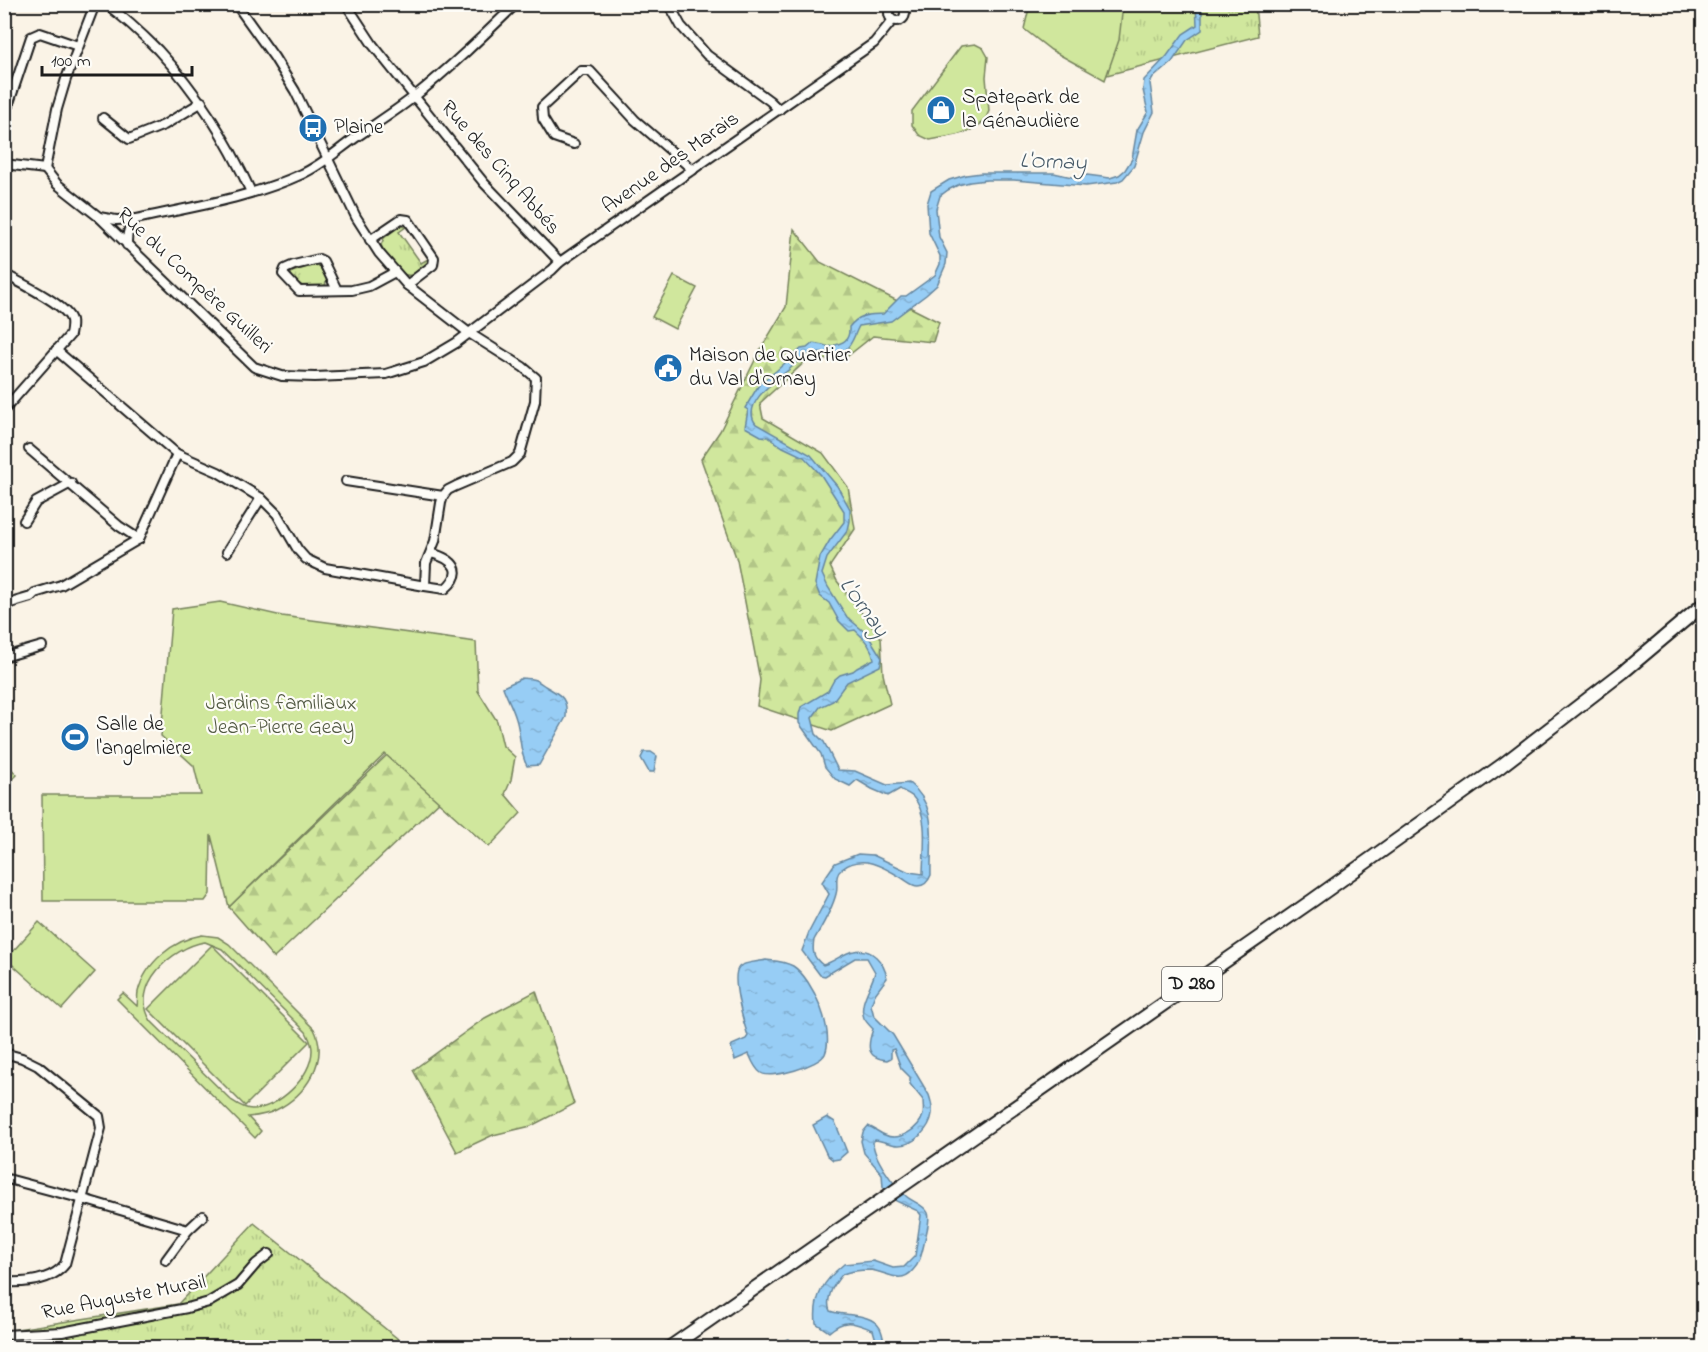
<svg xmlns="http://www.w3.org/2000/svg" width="1708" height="1352" viewBox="0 0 1708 1352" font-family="'Indie Flower',sans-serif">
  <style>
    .grass { fill: url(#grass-tufts); stroke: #76825c; stroke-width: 1.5 }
    .forest { fill: url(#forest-firs); stroke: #76825c; stroke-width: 1.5 }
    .garden { fill: #d0e79d; stroke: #76825c; stroke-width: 1.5; fill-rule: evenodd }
    .water { fill: url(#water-ripples); stroke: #66869e; stroke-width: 1.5 }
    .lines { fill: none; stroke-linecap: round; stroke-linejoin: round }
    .minor-casing { stroke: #1c1c1c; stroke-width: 12 }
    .primary-casing { stroke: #1c1c1c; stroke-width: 16 }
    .minor { stroke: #fdfcf7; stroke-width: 8 }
    .primary { stroke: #fdfcf7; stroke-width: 12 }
    .labels { text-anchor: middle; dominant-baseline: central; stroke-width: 4.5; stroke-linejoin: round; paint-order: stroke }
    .shield { fill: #fdfcf7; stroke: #605f5e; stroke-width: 1.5 }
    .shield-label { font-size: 20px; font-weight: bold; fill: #1c1c1c }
    .poi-label { font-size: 21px; fill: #1c1c1c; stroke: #fdfcf7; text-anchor: start }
    .street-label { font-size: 21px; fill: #1c1c1c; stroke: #fdfcf7 }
    .park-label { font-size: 21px; fill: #525943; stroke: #fdfcf7 }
    .water-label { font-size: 22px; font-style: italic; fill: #475a68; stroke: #fdfcf7 }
  </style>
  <defs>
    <pattern id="grass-tufts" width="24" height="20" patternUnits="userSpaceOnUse" patternTransform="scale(1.5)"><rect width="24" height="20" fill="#d0e79d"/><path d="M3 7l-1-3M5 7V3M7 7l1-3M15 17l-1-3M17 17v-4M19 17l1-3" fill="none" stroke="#b2c687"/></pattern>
    <pattern id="forest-firs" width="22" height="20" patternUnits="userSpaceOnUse" patternTransform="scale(1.5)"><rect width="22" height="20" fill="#d0e79d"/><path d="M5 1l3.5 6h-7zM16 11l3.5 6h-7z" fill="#b2c687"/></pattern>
    <pattern id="water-ripples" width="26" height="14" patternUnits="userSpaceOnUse" patternTransform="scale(1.5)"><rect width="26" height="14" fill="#97cdf5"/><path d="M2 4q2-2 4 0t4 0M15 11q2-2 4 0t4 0" fill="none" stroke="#82afd1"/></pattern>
  </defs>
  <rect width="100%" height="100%" fill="#faf3e6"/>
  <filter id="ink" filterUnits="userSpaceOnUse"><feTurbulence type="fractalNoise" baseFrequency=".0167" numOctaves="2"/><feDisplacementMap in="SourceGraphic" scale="12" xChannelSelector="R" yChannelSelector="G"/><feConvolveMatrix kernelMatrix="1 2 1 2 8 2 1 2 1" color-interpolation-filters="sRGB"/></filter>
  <g filter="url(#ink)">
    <!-- grass -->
    <g class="grass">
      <path d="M1122 5H1255L1258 36 1107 75Z"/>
      <path d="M400 226 406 227 399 232 421 263 428 259 427 264 413 275C409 275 407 276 403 274 395 270 384 252 381 245L384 238Z"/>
      <path d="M314 265 319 266 327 278 325 286 304 287 290 277 292 272Z"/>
      <path d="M254 1223 408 1347 5 1348V1331L178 1304Z"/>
    </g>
    <!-- forest -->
    <g class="forest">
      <path d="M794 229 820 262 939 322 933 342 873 336 844 359 807 360 760 403 763 418 823 453 848 487 855 529 830 566 837 581 881 638 883 674 890 704 832 731 757 706 760 680 737 560 701 459 720 431 760 350 786 307Z"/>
      <path d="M388 754 443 798 274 958 229 907Z"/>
      <path d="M536 991 574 1104 531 1126 493 1135 457 1152 413 1070 485 1018Z"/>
    </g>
    <!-- garden -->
    <g class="garden">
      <path d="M1030 4 1123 5 1119 40 1105 80 1051 50 1024 29Z"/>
      <path d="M975 44 983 48 988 57 986 77 989 111 984 122 971 130 957 135 930 140 919 135 912 125V111L961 46Z"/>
      <path d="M674 276 697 288 675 329 652 317Z"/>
      <path d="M220 602 282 616 476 642 478 691 497 721 503 746 515 757 511 780 505 794 521 813 489 847 385 754 229 907 211 835 210 894 205 901H43L42 795H201L194 766 161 736 172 609Z"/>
      <path d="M5 762 17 775 5 787Z"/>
      <path d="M39 922 95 972 62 1009 6 959Z"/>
      <path d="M202 935 218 937 229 944 314 1029C330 1060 305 1096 276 1110 267 1115 258 1116 248 1117L261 1131 255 1138 117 999 123 993 137 1006C138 1001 137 996 138 992 145 963 173 940 202 935ZM205 942 222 949 306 1032C309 1038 312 1043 312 1050 312 1077 278 1109 252 1109 244 1109 237 1104 231 1100L151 1021C129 986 172 947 205 942Z"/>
      <path d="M212 945 309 1042 245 1106 148 1009Z"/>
    </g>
    <!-- water -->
    <g class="water">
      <path d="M1196 5H1202V30L1187 40 1172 62 1153 78 1150 83 1154 112 1144 132 1134 166 1123 179 1117 182 1086 186 1014 180H987L970 182 958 185 948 190 940 196 936 209 939 237 947 253 946 264 937 285 926 295 891 321 859 326C854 335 853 344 845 350 835 356 823 350 812 353 801 356 794 366 786 372 773 382 741 405 756 424L811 455 837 486 850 509V521L848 530 827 558 822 574 828 587 847 617 867 634 882 658 880 666 847 682 833 701 820 707 812 718 816 734 824 742 838 770 855 771 887 785 909 783C939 806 930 841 931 875 929 880 925 886 918 886 912 886 907 881 902 878 884 867 862 853 842 869 833 876 839 885 836 894 832 910 822 926 814 940 812 951 813 958 823 965 834 962 843 953 854 951 872 947 884 962 887 978L875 994 871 1005 874 1016 893 1035 929 1095C931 1101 933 1107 932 1114 930 1128 915 1145 899 1145 892 1145 883 1141 875 1140L873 1142C873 1157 894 1186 906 1196 912 1202 924 1204 928 1213 931 1220 926 1232 925 1240 922 1251 921 1262 913 1270 901 1285 886 1272 871 1270 864 1270 850 1271 843 1274 839 1277 835 1284 832 1289 829 1296 827 1304 830 1311 845 1317 871 1312 880 1328 883 1334 884 1342 885 1347H878L873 1330C854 1323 846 1317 829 1332L816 1323C813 1297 824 1280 844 1264L873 1261 893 1268 904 1267 915 1256 921 1215 918 1211 896 1201 883 1187 882 1174 864 1153 861 1141 863 1132 868 1126C874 1128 879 1133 885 1135 899 1142 919 1129 923 1115 924 1110 923 1104 923 1100L910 1084V1077L901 1068 894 1049 891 1050V1058L887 1060C866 1058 867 1046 873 1029 870 1026 866 1022 864 1018 858 1003 872 986 875 972L867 958H855L825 976 820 975 802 951 809 932 829 894 822 882 835 863 858 854 873 855 909 872 923 874C923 852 930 815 913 797 910 794 904 792 900 789L888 796 872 789 857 780 850 786 835 779 825 767 821 754 799 723V714L801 707 828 691 834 680 840 675 853 671 857 668 874 659C872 647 864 638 855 630L849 631 839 621 829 603 820 596 815 584 820 557 830 540 844 522V511L821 475 804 457 783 447 768 437 761 436 745 427 748 410 745 408 760 383 776 371 801 349 807 348 813 343 823 345 829 347C842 343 850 342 849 327 860 314 866 315 883 314L901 296H906L935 275 940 264V256L929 233 927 204 931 191 949 180 966 175 981 173H1054L1076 178 1087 175 1110 178 1119 175 1125 170 1132 159 1137 130 1148 112 1143 90 1144 80 1167 56 1183 34 1197 25Z"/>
      <path d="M522 678C535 679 535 679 545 686 560 695 568 697 566 717L539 765 527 766C519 752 521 734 516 719 513 708 507 698 503 687Z"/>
      <path d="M644 752H651L657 756 654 772H649L641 758Z"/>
      <path d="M766 960C776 961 784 961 793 966 813 979 835 1031 825 1054 820 1065 771 1080 761 1073 755 1069 752 1061 749 1054L735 1060 731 1047 732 1045 746 1039 748 1036C744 1024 730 976 739 967 744 962 758 962 766 960Z"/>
      <path d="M827 1117 835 1122 847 1152 839 1159 833 1160 827 1155 813 1125Z"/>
      <path d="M789 1339 794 1347H738C749 1340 761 1346 774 1344 779 1343 784 1340 789 1339Z"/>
    </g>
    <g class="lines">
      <!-- minor casing -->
      <g class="minor-casing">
        <g id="minor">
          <path d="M106 4C125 18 142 34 158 50 198 93 227 139 251 192"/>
          <path d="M236 4 274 57 295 91 356 217 379 253 407 285 469 333 523 367 536 378 535 401 520 454 512 462 456 486 448 490 443 496 441 503 435 541 426 563 425 586 445 589C466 571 453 559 431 553"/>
          <path d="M346 4 373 45 484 183 560 262"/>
          <path d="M669 4 681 26 707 55 770 101 779 110"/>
          <circle cx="897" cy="13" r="8"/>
          <path d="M4 118 31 37 40 33 78 46"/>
          <path d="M103 118 129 139 164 125 202 102"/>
          <path d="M574 144 554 137 543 119 542 107 581 71H590L635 120 693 170"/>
          <path d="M4 164 45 169 57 109 66 79 95 4"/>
          <path d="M45 169 57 184 99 217 116 220 136 219C128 227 127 234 127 245"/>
          <path d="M99 217 254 367 282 376 315 377 386 374 424 362 456 343 552 270 560 262 874 43 892 21"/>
          <path d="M136 219C192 207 250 198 302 174 322 165 338 150 355 138 375 124 396 111 415 96 450 68 483 36 516 4"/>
          <path d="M370 240 401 219 408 220 434 258 433 265 407 285"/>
          <path d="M4 274C19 282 67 305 71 320 72 325 71 330 70 335L4 410"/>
          <path d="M337 290 323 261 319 259 294 265 285 269 283 274 299 291 352 290 369 286 395 272"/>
          <path d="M56 350 177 454 218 472 261 498 277 514 298 550 306 559 325 568 425 586"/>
          <path d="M29 449 119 526 139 539"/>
          <path d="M346 481 443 496"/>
          <path d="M24 521 36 502 71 483"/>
          <path d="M139 539 177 454"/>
          <path d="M227 552 261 498"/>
          <path d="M4 605 31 597 35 593 61 585 139 539"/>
          <path d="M4 657 42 646"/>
          <path d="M4 1053 22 1058 38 1066 99 1116 101 1128 65 1264C52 1281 24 1283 4 1282"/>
          <path d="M4 1178 83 1199 188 1230 166 1260"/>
          <path d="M188 1230 203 1216"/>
          <path d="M4 1335 62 1332 187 1308 209 1302 238 1285 256 1264 269 1254"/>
        </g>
      </g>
      <!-- primary casing -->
      <g class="primary-casing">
        <path id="primary" d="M669 1348 1313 900 1501 766 1623 672 1704 604"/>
      </g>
      <!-- minor -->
      <use href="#minor" class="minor"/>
      <!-- primary -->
      <use href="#primary" class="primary"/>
    </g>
  </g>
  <!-- icons -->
  <defs>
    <g id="shop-disc" transform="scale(1.5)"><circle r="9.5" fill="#1f6fb2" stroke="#fdfcf7"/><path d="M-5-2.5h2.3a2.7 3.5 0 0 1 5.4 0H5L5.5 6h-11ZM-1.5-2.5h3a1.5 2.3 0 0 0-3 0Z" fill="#fff"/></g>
    <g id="bus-disc" transform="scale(1.5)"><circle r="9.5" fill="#1f6fb2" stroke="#fdfcf7"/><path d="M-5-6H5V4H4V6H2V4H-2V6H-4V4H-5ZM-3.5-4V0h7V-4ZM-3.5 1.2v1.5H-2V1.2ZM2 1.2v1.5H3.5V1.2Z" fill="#fff"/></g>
    <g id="civic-disc" transform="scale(1.5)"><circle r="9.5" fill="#1f6fb2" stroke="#fdfcf7"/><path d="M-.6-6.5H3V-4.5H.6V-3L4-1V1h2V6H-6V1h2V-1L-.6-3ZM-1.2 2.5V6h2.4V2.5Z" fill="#fff"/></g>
    <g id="stadium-disc" transform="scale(1.5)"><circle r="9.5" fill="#1f6fb2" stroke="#fdfcf7"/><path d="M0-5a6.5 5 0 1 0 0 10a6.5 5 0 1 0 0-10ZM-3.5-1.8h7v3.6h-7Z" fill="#fff"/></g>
  </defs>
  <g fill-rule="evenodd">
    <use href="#shop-disc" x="941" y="110"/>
    <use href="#bus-disc" x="313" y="128"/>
    <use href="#civic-disc" x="668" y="368"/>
    <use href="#stadium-disc" x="75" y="737"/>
  </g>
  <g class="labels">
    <!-- shield labels -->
    <rect class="shield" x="1162" y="967" width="60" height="34" rx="4.5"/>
    <g class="shield-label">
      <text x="1192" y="984">D 280</text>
    </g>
    <!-- poi labels -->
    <g class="poi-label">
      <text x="962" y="98">Spatepark de<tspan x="962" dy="24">la Génaudière</tspan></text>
      <text x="334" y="128">Plaine</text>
      <text x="689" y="356">Maison de Quartier<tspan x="689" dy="24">du Val d'Ornay</tspan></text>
      <text x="96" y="725">Salle de<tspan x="96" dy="24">l'angelmière</tspan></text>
    </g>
    <!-- street labels -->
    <g class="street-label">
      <text transform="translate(671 163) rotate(-35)">Avenue des Marais</text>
      <text transform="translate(500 168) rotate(49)">Rue des Cinq Abbés</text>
      <text transform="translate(194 281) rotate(43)">Rue du Compère Guilleri</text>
      <text transform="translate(124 1298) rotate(-11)">Rue Auguste Murail</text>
    </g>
    <!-- park labels -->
    <g class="park-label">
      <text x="281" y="704">Jardins familiaux<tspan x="281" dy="24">Jean-Pierre Geay</tspan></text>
    </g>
    <!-- water labels -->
    <g class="water-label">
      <text transform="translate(1053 163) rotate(2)">L'Ornay</text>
      <text transform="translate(863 608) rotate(54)">L'Ornay</text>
    </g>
  </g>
  <!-- margin -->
  <rect width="1708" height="1352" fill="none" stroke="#fdfcf7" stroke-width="24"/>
  <rect x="12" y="12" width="1684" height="1328" fill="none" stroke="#1c1c1c" stroke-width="2" filter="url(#ink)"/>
  <!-- scale -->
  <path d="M42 66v9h150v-9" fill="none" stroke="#1c1c1c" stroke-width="3"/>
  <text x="51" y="66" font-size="18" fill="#1c1c1c" stroke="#fdfcf7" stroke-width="4.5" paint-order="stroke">100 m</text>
</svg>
